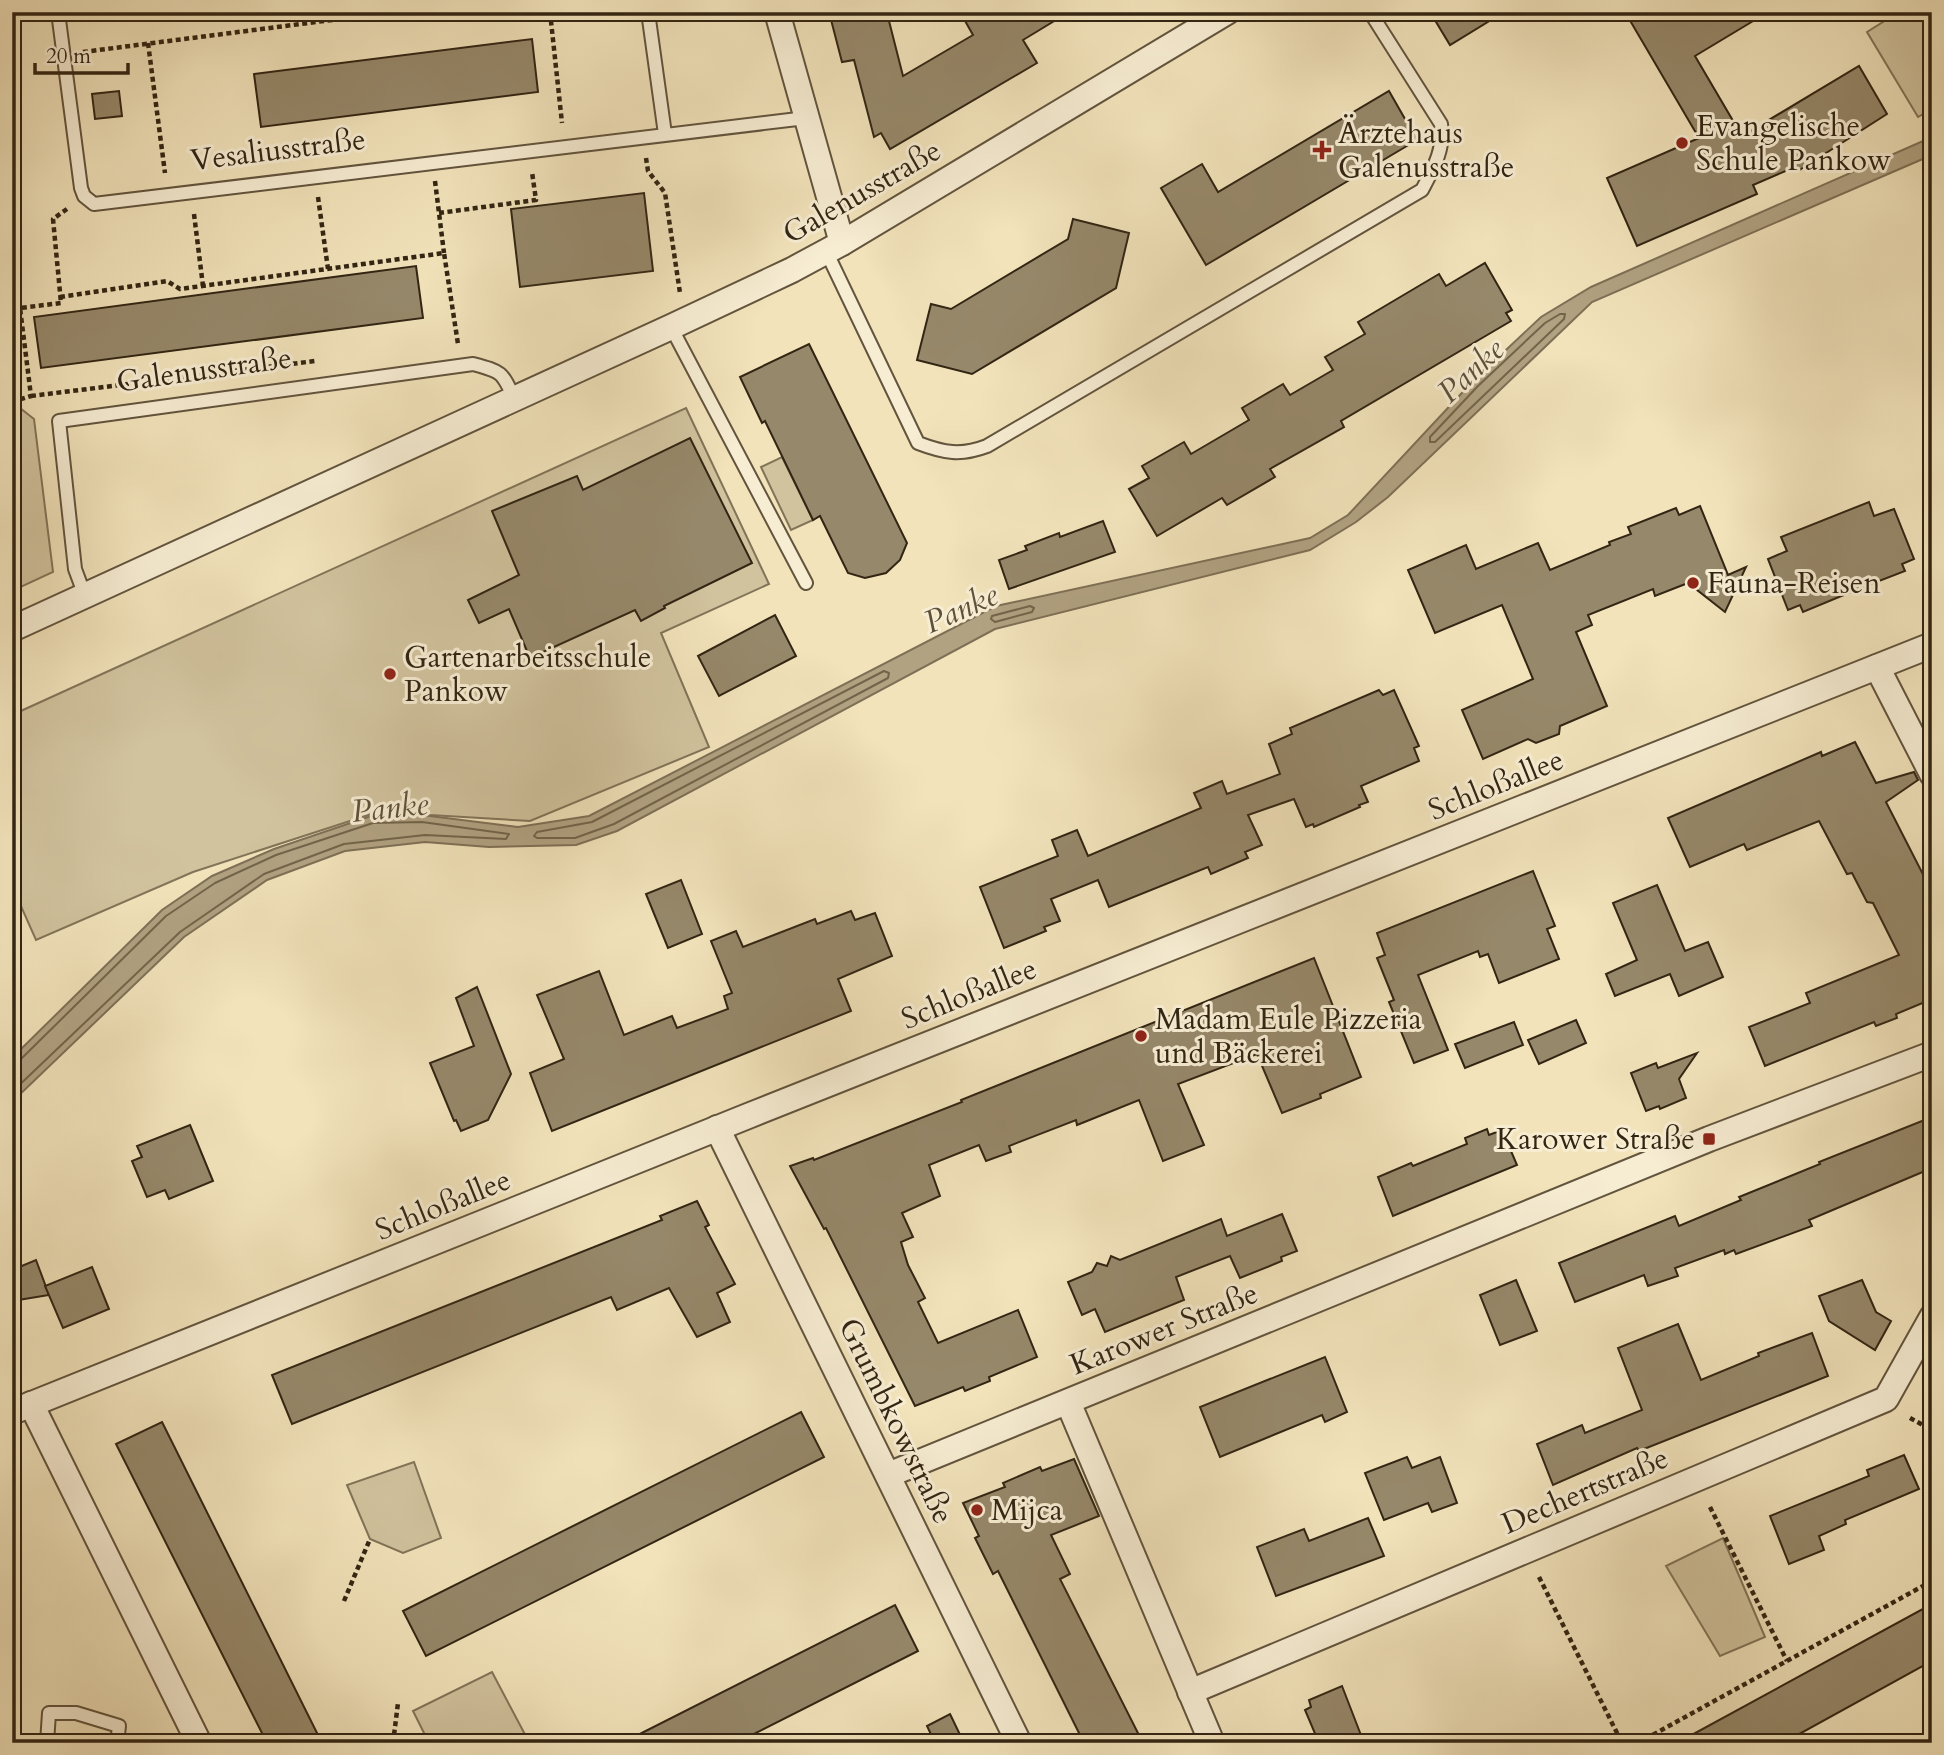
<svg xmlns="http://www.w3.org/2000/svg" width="1944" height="1755" viewBox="0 0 1944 1755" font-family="Cardo,serif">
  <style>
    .green { fill: #d1c39e; stroke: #827458; stroke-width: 2 }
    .water { fill: #b1a282; stroke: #7e7056; stroke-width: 2 }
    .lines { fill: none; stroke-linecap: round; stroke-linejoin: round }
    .shore { stroke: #72644a; stroke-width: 2 }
    .building { fill: #96886a; stroke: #322513; stroke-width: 2 }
    .lane-casing { stroke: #62543d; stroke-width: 16 }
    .street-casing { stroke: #62543d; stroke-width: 28 }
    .path { stroke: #322513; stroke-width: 4.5; stroke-dasharray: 5 3.5; stroke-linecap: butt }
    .lane { stroke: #f7edd3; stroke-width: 12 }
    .street { stroke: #f7edd3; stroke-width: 24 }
    .poi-dot { fill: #8f2418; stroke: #f7edd3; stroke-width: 2.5 }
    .labels { text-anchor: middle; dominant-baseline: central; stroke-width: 6; stroke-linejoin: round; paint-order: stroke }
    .poi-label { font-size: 30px; fill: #322513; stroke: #f7edd3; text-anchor: start }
    .street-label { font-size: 30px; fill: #322513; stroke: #f7edd3 }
    .water-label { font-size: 32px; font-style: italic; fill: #5e513a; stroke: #f7edd3 }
  </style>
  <rect width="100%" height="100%" fill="#f2e3bb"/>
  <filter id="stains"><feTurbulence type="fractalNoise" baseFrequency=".00286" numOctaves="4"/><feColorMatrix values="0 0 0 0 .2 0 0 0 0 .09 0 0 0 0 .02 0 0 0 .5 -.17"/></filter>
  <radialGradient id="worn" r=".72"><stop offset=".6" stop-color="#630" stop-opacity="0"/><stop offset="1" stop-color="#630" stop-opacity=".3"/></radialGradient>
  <!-- green -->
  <g class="green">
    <path d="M1899 12H1922L1932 29V109L1918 117 1867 32Z"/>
    <path d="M12 359 20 408 34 419 53 572 12 591Z"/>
    <path d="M686 408 769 584 661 633 709 747 530 821 430 815 393 807 193 872 36 940 12 886V715Z"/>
    <path d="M782 457 813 520 791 530 761 467Z"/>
    <path d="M414 1462 441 1538 403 1553 370 1539 347 1485Z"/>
    <path d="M1723 1538 1765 1637 1720 1656 1666 1566Z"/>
    <path d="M492 1672 529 1742 429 1743 413 1711Z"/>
  </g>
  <!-- water -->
  <path class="water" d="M1932 137V155L1592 302 1388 497 1356 522 1310 550 995 629 617 831 576 845 489 847 425 842 345 851 267 880 184 937 12 1102V1058L162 910 212 876 274 849 371 816 422 815 518 827 589 816 996 606 1310 538 1348 515 1473 381 1541 317 1591 287Z"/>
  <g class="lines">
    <!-- shore -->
    <g class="shore">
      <path d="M1560 314H1565L1564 319 1435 442H1430V437L1478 386 1545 323Z"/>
      <path d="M1030 606 1034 608 1032 612 995 622 991 619 992 616Z"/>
      <path d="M884 671 889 673 888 678 614 824 575 838H537L534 836 537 832 592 822Z"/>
      <path d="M12 1063 20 1060 166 916 215 883 276 855 373 823 422 822 509 834 506 839 425 835 344 844 264 874 180 932 12 1092"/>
    </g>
  </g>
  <!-- building -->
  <g class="building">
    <path d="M829 12H885L887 21H889L903 76 973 35 960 12H1069L1023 40 1037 63 890 149 881 133 874 137 854 60 842 62Z"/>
    <path d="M1430 12H1504L1450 45Z"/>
    <path d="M1625 12H1768L1695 56 1742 136 1859 66 1887 114 1798 171 1795 167 1753 185 1757 194 1637 246 1607 178 1699 138Z"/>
    <path d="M532 39 538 92 261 127 254 74Z"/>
    <path d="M119 91 122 116 95 119 92 94Z"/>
    <path d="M1389 91 1417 140 1206 265 1161 188 1202 164 1218 192Z"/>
    <path d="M644 193 653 271 520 287 511 209Z"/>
    <path d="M1073 219 1129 233 1116 288 972 374 917 360 931 304 951 309 1068 239Z"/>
    <path d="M1485 263 1512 310 1506 313 1511 321 1341 421 1344 427 1270 469 1275 477 1227 505 1222 498 1157 536 1129 489 1149 478 1142 466 1184 442 1191 454 1249 420 1242 408 1283 384 1290 395 1333 370 1325 357 1365 334 1358 322 1439 274 1446 286Z"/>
    <path d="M416 266 423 318 41 368 34 317Z"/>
    <path d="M809 344 907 543 900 560 886 573 865 578 848 573 820 516 813 520 765 421 762 423 740 377Z"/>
    <path d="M690 438 752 563 664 606 665 608 641 621 635 610 530 658 509 609 479 623 468 600 519 575 492 511 577 476 583 490Z"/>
    <path d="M1869 502 1874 516 1894 509 1914 559 1902 564 1905 571 1856 590 1851 587V592L1803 612 1800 605 1788 610 1768 559 1787 551 1781 537Z"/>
    <path d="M1700 506 1728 575 1746 567 1725 612 1688 583 1655 596 1653 589 1588 615 1592 625 1576 632 1607 706 1560 726 1559 734 1536 743 1528 739 1483 759 1462 710 1533 679 1502 605 1435 633 1408 570 1466 545 1476 569 1538 543 1550 570 1610 545 1609 542 1631 534 1628 527 1676 508 1679 515Z"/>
    <path d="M1103 521 1115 552 1009 589 999 560 1027 550 1025 546 1059 533 1060 537Z"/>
    <path d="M775 615 796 656 719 696 698 656Z"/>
    <path d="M1379 690 1383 695 1394 690 1419 746 1414 748 1419 761 1361 786 1368 802 1359 805 1360 807 1314 827 1313 824 1306 827 1294 799 1248 815 1262 845 1245 852 1248 858 1211 874 1208 867 1109 907 1098 880 1051 899 1060 921 1044 927 1046 931 1004 948 980 887 1058 856 1052 840 1077 830 1088 856 1201 808 1194 793 1222 781 1227 794 1280 774 1269 744 1292 734 1290 728Z"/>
    <path d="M1855 742 1876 783 1914 772 1918 780 1886 802 1932 892V999L1896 1014 1897 1018 1876 1026 1874 1022 1765 1066 1749 1027 1810 1003 1806 993 1899 955 1873 903 1867 902 1852 873 1847 874 1819 821 1747 850 1744 844 1690 867 1668 818 1821 752 1822 756Z"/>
    <path d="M1533 871 1555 926 1547 929 1559 959 1499 983 1488 954 1480 957 1478 951 1418 975 1448 1050 1414 1063 1389 1002 1394 1000 1377 958 1385 955 1377 933Z"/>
    <path d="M681 880 702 934 668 948 646 894Z"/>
    <path d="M1657 885 1685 951 1708 942 1723 977 1679 996 1670 974 1615 996 1606 974 1637 960 1613 903Z"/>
    <path d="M851 911 855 920 875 913 892 956 838 979 851 1011 552 1131 530 1073 564 1059 537 995 599 971 624 1035 672 1016 677 1028 728 1009 724 996 732 993 711 941 736 931 743 947 815 919 817 924Z"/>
    <path d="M1314 958 1361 1077 1320 1094 1321 1098 1282 1113 1257 1054 1178 1084 1204 1145 1163 1161 1139 1100 1077 1125 1076 1120 1009 1146 1011 1152 986 1161 979 1145 929 1165 940 1196 902 1213 913 1237 901 1242 908 1265 925 1298 918 1302 938 1343 1018 1310 1037 1357 989 1377 990 1381 965 1391 963 1387 915 1406 826 1228 824 1229 790 1166 813 1158 814 1160 962 1102 961 1100Z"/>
    <path d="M477 987 511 1074 488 1120 461 1131 456 1120 454 1121 430 1063 474 1046 456 998Z"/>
    <path d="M1576 1020 1586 1043 1539 1064 1528 1040Z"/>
    <path d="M1514 1022 1523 1045 1465 1068 1455 1044Z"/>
    <path d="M1697 1053 1679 1079 1686 1098 1660 1109 1659 1106 1646 1111 1631 1073 1656 1063 1658 1068Z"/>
    <path d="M1932 1117V1168L1809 1220 1812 1226 1736 1254 1734 1250 1725 1254 1724 1250 1675 1268 1678 1276 1648 1286 1644 1275 1575 1302 1559 1263 1675 1216 1679 1226 1741 1200 1739 1197 1820 1164 1819 1162Z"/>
    <path d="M190 1125 213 1181 169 1199 165 1190 147 1197 132 1161 142 1157 137 1146Z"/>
    <path d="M1487 1129 1489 1135 1502 1130 1517 1165 1393 1216 1378 1177 1411 1163 1413 1166 1467 1144 1465 1138Z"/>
    <path d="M697 1201 709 1225 705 1227 735 1284 717 1293 730 1322 697 1337 669 1288 617 1310 611 1297 292 1424 272 1375 662 1220 660 1216Z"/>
    <path d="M1282 1214 1297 1251 1281 1257 1282 1261 1240 1278 1230 1256 1176 1277 1184 1300 1105 1332 1095 1309 1082 1315 1068 1282 1092 1272 1097 1263 1107 1266 1111 1256 1120 1260 1221 1219 1227 1236Z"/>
    <path d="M36 1260 49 1295 12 1301V1270Z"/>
    <path d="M92 1267 109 1309 63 1328 45 1286Z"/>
    <path d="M1516 1280 1537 1331 1500 1345 1480 1295Z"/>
    <path d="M1862 1280 1876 1312 1891 1321 1875 1350 1829 1321 1819 1296Z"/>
    <path d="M1678 1324 1701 1380 1759 1356 1758 1353 1812 1333 1828 1376 1639 1451 1637 1448 1553 1485 1537 1444 1582 1425 1585 1433 1642 1410 1618 1348Z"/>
    <path d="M1325 1357 1347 1412 1325 1422 1322 1415 1220 1457 1200 1407Z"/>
    <path d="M801 1412 824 1457 426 1656 403 1611Z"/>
    <path d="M162 1422 322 1743H267L116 1444Z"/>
    <path d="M1904 1455 1919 1489 1845 1520 1846 1524 1819 1536 1824 1550 1789 1564 1770 1516 1869 1476 1867 1470Z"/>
    <path d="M1407 1457 1412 1468 1440 1457 1457 1503 1432 1512 1428 1503 1384 1520 1365 1473Z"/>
    <path d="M1074 1459 1099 1516 1051 1535 1070 1574 1060 1579 1143 1743H1084L998 1571 993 1574 975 1538 979 1536 963 1503 1005 1487 1003 1483 1040 1467 1042 1471Z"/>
    <path d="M1368 1518 1384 1556 1276 1596 1257 1547 1304 1529 1309 1541Z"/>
    <path d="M1932 1604V1661L1783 1743H1677Z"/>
    <path d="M895 1605 918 1651 736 1743H622Z"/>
    <path d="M1342 1686 1364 1743H1319L1305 1710 1311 1707 1309 1700Z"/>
    <path d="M950 1714 964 1743H935L927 1726Z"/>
  </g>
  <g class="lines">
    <!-- lane casing -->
    <g class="lane-casing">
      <g id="lane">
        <path d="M58 12 81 188 84 196 94 204 806 118"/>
        <path d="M648 12 665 134"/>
        <path d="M826 251 918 443C944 453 961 456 987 446L1422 190C1433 169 1445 149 1441 124L1370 12"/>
        <path d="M671 327 806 583"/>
        <path d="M85 596 75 569 59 421 473 364C503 372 502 372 515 400"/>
        <path d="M47 1743 49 1713H76L119 1726 117 1743"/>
      </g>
    </g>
    <!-- street casing -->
    <g class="street-casing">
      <g id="street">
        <path d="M777 12 842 243"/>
        <path d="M12 629 671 327 792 270 842 243 1227 12"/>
        <path d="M1877 667 1932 774"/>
        <path d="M717 1128 1019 1743"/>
        <path d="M1068 1402 1212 1743"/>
        <path d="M31 1404 199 1743"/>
        <path d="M12 1412 748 1116 1932 645"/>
        <path d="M888 1475 1709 1139 1932 1054"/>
        <path d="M1190 1692 1886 1399 1932 1317"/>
      </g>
    </g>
    <!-- path -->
    <g class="path">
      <path d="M550 12 562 123"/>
      <path d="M148 43 165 173"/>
      <path d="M83 52 394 12"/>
      <path d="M646 158 648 171 665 193 680 293"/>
      <path d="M435 181 444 253"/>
      <path d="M318 197 328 269"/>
      <path d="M439 213 536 200 532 172"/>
      <path d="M194 214 203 286"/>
      <path d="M60 297 167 281 180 289 444 253 458 344"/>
      <path d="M12 309 20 308"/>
      <path d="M31 396 315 361"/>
      <path d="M12 402 31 396 20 308 61 303 53 219 67 209"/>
      <path d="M1910 1418 1932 1430"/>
      <path d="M1710 1507 1787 1661"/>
      <path d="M1539 1577 1622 1743"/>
      <path d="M344 1601 370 1539"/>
      <path d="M393 1743 398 1703"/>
      <path d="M1638 1743 1932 1581"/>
    </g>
    <!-- lane -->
    <use href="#lane" class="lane"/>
    <!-- street -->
    <use href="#street" class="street"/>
  </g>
  <!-- markers -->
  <g class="poi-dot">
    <circle cx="1682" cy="143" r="7"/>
    <path d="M1318.5 139.5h7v7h7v7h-7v7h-7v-7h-7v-7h7z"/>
    <circle cx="1693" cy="583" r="7"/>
    <circle cx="390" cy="674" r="7"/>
    <circle cx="1141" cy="1036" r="7"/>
    <rect x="1702" y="1132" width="14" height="14" rx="3.5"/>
    <circle cx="977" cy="1510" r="7"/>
  </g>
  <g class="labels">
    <!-- poi labels -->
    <g class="poi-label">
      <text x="1696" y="126">Evangelische<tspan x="1696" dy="34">Schule Pankow</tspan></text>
      <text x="1338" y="133">Ärztehaus<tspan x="1338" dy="34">Galenusstraße</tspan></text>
      <text x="1707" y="583">Fauna-Reisen</text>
      <text x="404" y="657">Gartenarbeitsschule<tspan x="404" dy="34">Pankow</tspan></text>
      <text x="1155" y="1019">Madam Eule Pizzeria<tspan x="1155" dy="34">und Bäckerei</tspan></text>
      <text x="1695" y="1139" text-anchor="end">Karower Straße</text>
      <text x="991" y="1510">Mijca</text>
    </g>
    <!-- street labels -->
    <g class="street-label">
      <text transform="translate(278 150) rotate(-7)">Vesaliusstraße</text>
      <text transform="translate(862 192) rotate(-30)">Galenusstraße</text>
      <text transform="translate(204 370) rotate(-8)">Galenusstraße</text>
      <text transform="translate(1496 785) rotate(-22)">Schloßallee</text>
      <text transform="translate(969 994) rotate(-22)">Schloßallee</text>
      <text transform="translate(443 1205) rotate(-22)">Schloßallee</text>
      <text transform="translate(1164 1329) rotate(-22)">Karower Straße</text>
      <text transform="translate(896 1421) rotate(64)">Grumbkowstraße</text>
      <text transform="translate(1585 1491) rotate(-23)">Dechertstraße</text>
    </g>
    <!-- water labels -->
    <g class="water-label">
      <text transform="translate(1471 371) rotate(-43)">Panke</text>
      <text transform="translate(961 609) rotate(-24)">Panke</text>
      <text transform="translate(390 808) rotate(-6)">Panke</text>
    </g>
  </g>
  <!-- margin -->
  <rect width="1944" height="1755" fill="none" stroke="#f2e3bb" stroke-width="42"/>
  <rect x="14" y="14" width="1916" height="1727" fill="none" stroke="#322513" stroke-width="3.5"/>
  <rect x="21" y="21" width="1902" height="1713" fill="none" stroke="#322513" stroke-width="2"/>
  <!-- scale -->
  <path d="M35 63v10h93v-10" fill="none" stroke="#322513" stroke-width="3.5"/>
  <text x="46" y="63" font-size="21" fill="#322513" stroke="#f7edd3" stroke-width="5" paint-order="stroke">20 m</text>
  <rect width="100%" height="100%" filter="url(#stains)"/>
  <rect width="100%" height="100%" fill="url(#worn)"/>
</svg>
